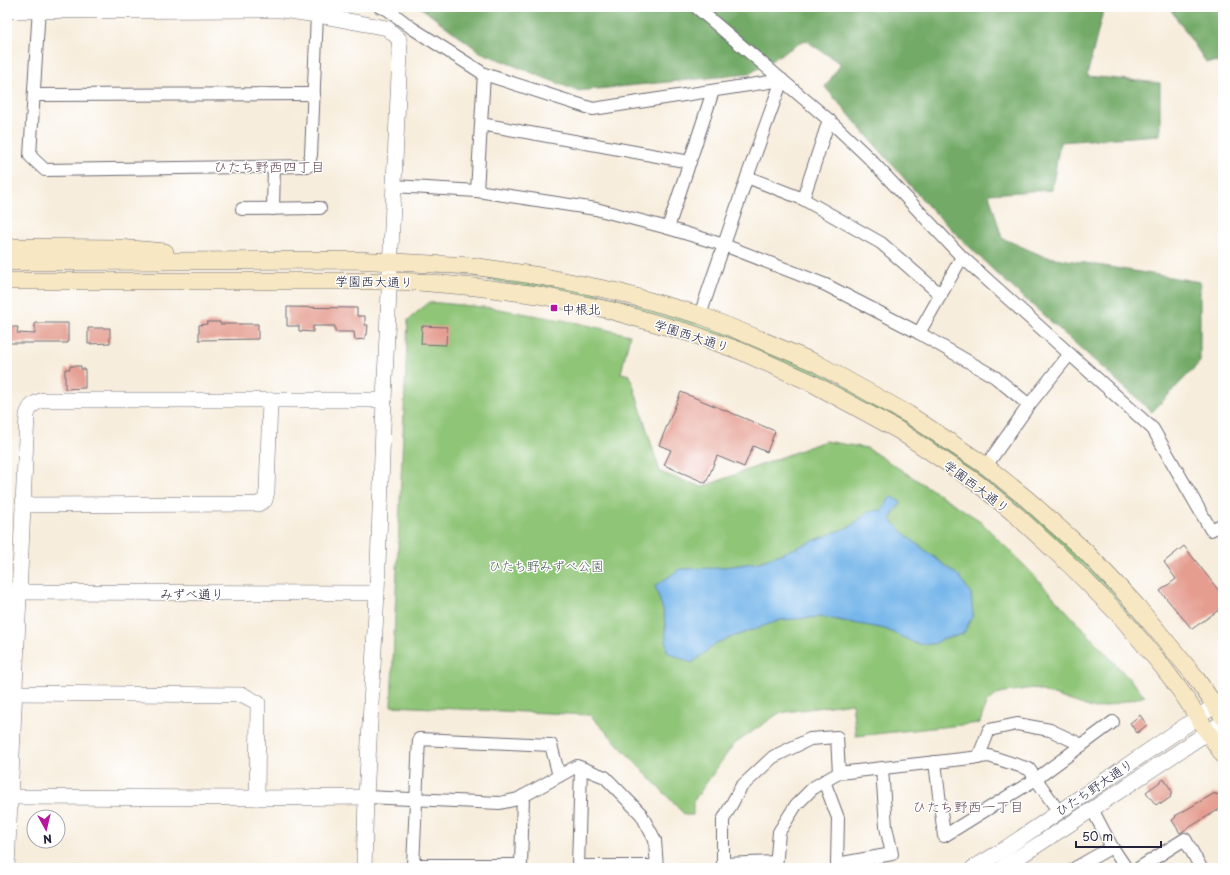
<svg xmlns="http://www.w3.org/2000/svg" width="1230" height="875" viewBox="0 0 1230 875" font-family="'Playpen Sans','Klee One',sans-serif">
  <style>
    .green { fill: #8fc577; stroke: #587459 }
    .forest { fill: #73aa68; stroke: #4a6652 }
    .water { fill: #76b6ea; stroke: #4c6c92 }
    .building { fill: #e59d90 }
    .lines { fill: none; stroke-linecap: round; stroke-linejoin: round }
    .minor-casing { stroke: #6d6973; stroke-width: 14 }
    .tertiary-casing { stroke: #6d6973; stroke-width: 16 }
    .secondary-casing { stroke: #6d6973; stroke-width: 18 }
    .minor { stroke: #fff; stroke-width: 12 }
    .tertiary { stroke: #fff; stroke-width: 15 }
    .secondary { stroke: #f7e8c3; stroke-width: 17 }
    .poi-dot { fill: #b5179e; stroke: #fff; stroke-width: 1.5 }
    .labels { text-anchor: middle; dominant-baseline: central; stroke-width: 3; stroke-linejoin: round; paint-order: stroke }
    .street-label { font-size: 13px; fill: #22223b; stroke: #fff }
    .poi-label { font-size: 13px; fill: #22223b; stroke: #fff; text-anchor: start }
    .park-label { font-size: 13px; fill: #485b50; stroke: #fff }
    .neighbourhood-label { font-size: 14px; fill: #664d59; stroke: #fff }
  </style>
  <rect width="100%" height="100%" fill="#fff"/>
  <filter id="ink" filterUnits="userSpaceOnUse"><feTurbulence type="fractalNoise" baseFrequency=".025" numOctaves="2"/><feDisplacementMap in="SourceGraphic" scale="8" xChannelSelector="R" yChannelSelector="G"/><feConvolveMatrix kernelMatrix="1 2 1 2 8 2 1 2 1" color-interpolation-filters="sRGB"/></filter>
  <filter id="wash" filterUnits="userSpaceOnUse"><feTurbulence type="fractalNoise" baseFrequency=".012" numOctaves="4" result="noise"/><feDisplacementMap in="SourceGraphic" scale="16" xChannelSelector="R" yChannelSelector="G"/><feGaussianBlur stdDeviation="0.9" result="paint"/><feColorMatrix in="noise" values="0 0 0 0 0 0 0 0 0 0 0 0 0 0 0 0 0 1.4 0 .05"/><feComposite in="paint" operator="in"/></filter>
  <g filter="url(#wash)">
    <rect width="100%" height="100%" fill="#f7eddc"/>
    <!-- green -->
    <g class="green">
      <path d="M425 269 581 288 699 321 826 373 938 439 1046 524 1133 611 1154 643 1184 681 1183 682 1031 520 797 369 517 286 471 275 441 272Z"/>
      <path d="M429 302 493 308 578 323 630 335 621 373 630 375 660 472 702 487 825 441 867 448 979 520 1026 567 1145 696 1095 709 1033 688 999 693 986 703 980 723 856 736 852 703 779 713 733 745 693 802V815H685L590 715 391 706 408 320Z"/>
    </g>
    <!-- forest -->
    <g class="forest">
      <path d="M420 7H1104L1087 76 1160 83V135L1060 142 1052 190 989 194 1002 238 1043 256 1200 282V362L1152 412 993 270 927 205 825 87 841 64 805 40 749 74 577 91 480 52Z"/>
      <path d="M1169 7H1223V63L1206 62Z"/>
    </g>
    <!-- water -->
    <path class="water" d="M891 496 901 502 890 519 908 537 960 577 971 594 973 615 963 634 941 640 934 644H917L885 629 822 617 781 620 718 642 692 663 667 652 664 613 655 586 680 569 718 568 760 562 851 526 868 512 882 510Z"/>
    <g id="blocks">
      <!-- building -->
      <g class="building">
        <path d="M287 307 357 308V316H365V325H368L367 335H365V339L355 340 354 332H335V326H313V332L299 331V326H287Z"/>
        <path d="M207 322H220V324H258V339L199 340V325L207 324Z"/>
        <path d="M35 323H68V343H8L9 327H18L17 333 35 334Z"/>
        <path d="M422 326 447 327 446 345 421 344Z"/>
        <path d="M88 328H110V343L88 344Z"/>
        <path d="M70 366H81V369H85V388L65 389V369H70Z"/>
        <path d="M681 392 775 431 767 452 753 446 744 467 717 456 706 483 664 465 671 450 659 445Z"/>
        <path d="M1184 546 1223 596V607L1192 629 1160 591 1176 579 1164 562Z"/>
        <path d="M1140 715 1147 725 1137 733 1130 723Z"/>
        <path d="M1164 779 1173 793 1170 795 1171 797 1161 804 1160 802 1156 805 1146 792Z"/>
        <path d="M1215 793 1216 795 1219 793 1223 799V807L1180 833 1172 820 1176 817 1175 816Z"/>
      </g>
    </g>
  </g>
  <g filter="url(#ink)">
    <use href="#blocks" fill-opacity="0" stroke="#6d6973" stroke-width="1"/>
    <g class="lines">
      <!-- minor casing -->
      <g class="minor-casing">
        <g id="minor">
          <path d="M39 7 30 156 45 170 308 166 311 155 317 15"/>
          <path d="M380 7 387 9 412 28 484 74 593 109 782 80"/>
          <path d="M696 7 829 120 868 157 962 257 1153 429 1211 530 1223 524"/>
          <path d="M34 95 314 94"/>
          <path d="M481 124 690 162"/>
          <path d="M747 177 803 199 881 243 941 295"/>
          <path d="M394 186 477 191 596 209 668 228 724 245 826 285 919 333 995 377 1029 405"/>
          <path d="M477 191 484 74"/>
          <path d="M803 199 829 120"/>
          <path d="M242 209 320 208"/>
          <path d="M273 209 274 167"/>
          <path d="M668 228 713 91"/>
          <path d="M700 315 747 177 782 80"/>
          <path d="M919 333 962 257"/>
          <path d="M986 466 1029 405 1069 355"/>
          <path d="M978 758 989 730 1017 724 1050 730 1082 745"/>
          <path d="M935 762 944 836 1036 779 1113 722"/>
          <path d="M581 768 578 866H657"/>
          <path d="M824 781 838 818 837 864 892 854 886 827 882 768"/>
          <path d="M523 796 521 865H413L419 739 551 745 559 776"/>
          <path d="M366 797 500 803 518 799 577 766 605 777 641 814 655 840 657 868"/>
          <path d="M1092 809 1112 847 1126 868"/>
          <path d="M776 862 723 864V820L741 787 773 757 810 739 837 737 839 773"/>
          <path d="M776 868 779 832 796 805 814 787 839 773 989 756 1029 769 1059 812"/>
          <path d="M1075 868 1112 847"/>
          <path d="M1139 868 1185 839 1201 868"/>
        </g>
      </g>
      <!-- tertiary casing -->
      <g class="tertiary-casing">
        <g id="tertiary">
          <path d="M7 11 282 10 317 15 387 28 399 39 400 53 384 400 377 593 366 797 364 868"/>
          <path d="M23 505 258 504 265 500 267 491 270 400"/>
          <path d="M7 592 377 593"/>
          <path d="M15 693 243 695 258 703 257 798"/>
          <path d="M11 797 257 798 366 797"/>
          <path d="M7 868 27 415C30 405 34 403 44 400H384"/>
          <path d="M973 868 1000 852 1223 700"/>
          <path d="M1002 868 1067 826 1223 722"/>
        </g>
      </g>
      <!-- secondary casing -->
      <g class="secondary-casing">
        <g id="secondary">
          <path d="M7 247 119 248 165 252"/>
          <path d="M7 262 354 260 472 266 540 276 614 291 700 315 752 336 816 363 908 414 986 466 1027 499 1086 552 1136 605 1193 674 1223 717"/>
          <path d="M7 281H390L418 282 476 287 538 295 609 310 693 334 740 351 810 382 898 430 977 483 1016 515 1072 567 1122 618 1162 666 1182 693 1223 755"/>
        </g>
      </g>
      <!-- minor -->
      <use href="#minor" class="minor"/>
      <!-- tertiary -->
      <use href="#tertiary" class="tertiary"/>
      <!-- secondary -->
      <use href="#secondary" class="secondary"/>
    </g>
  </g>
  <!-- markers -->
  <rect class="poi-dot" x="550" y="304" width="8" height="8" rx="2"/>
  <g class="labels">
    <!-- street labels -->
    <g class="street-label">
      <text transform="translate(374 281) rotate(1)">学園西大通り</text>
      <text transform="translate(692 335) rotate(18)">学園西大通り</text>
      <text transform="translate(977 486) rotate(37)">学園西大通り</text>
      <text x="192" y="593">みずべ通り</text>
      <text transform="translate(1094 787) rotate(-34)">ひたち野大通り</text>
    </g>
    <!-- poi labels -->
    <g class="poi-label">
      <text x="562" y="308">中根北</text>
    </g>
    <!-- park labels -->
    <g class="park-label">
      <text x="546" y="565">ひたち野みずべ公園</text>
    </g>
    <!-- neighbourhood labels -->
    <g class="neighbourhood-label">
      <text x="269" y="166">ひたち野西四丁目</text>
      <text x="968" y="806">ひたち野西一丁目</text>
    </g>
  </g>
  <!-- margin -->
  <rect width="1230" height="875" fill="none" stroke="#fff" stroke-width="24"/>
  <!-- north arrow -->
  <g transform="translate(46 829) rotate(172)"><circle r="19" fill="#ffffff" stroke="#a7a7b1"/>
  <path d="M0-3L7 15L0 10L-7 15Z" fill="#b5179e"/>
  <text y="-6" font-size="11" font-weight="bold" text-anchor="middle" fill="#22223b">N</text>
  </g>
  <!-- scale -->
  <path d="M1076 841v6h85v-6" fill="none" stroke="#22223b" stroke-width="2"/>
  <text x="1082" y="841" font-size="12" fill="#22223b" stroke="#ffffff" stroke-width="3" paint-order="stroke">50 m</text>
</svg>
